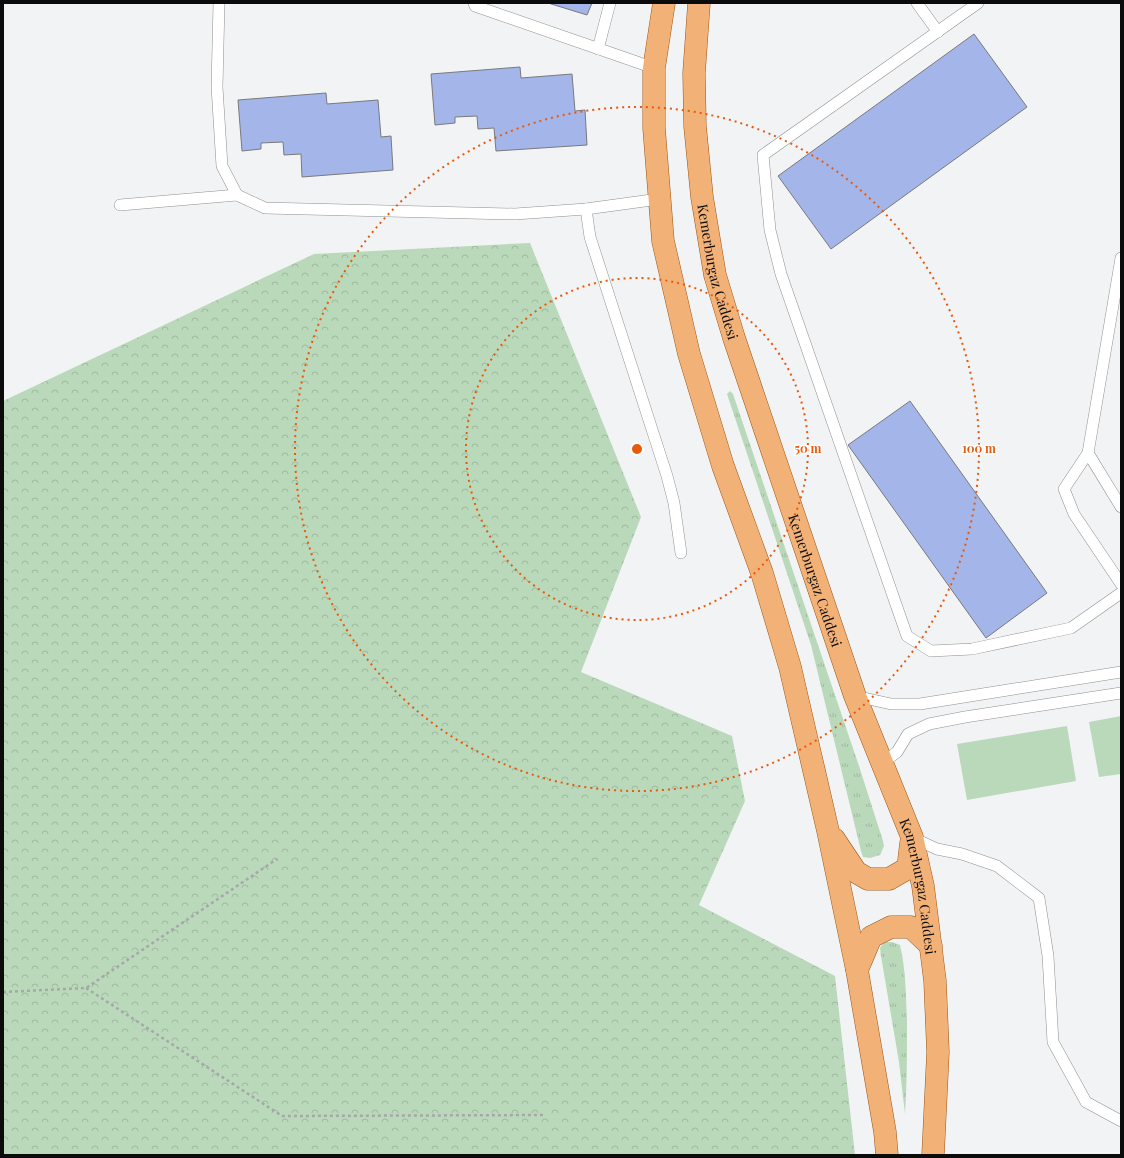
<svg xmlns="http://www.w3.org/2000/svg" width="1124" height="1158" viewBox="0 0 1124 1158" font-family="'Playfair Display',serif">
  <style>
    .grass { fill: url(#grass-tufts) }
    .forest { fill: url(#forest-crowns) }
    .pitch { fill: #bad9ba }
    .building { fill: #a3b5e9; stroke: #797a7c }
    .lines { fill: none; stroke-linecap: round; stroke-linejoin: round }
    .lane-casing { stroke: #8f9091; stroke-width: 12 }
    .primary-casing { stroke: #9c5617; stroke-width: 23 }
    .path { stroke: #a6a7a9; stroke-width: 2.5; stroke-dasharray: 3 3; stroke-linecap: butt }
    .lane { stroke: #fff; stroke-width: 11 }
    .primary { stroke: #f2b277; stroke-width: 22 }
    .ring { fill: none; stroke: #e8590c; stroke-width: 2; stroke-dasharray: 2 4 }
    .labels { text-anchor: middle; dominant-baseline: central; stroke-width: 3; stroke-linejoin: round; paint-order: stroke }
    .street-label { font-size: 14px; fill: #0b0b0c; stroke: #fff }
    .centre { fill: #e8590c; stroke: #fff; stroke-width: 2 }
    .ring-label { font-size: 12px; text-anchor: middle; font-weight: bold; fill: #e8590c; stroke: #fff; stroke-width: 3; stroke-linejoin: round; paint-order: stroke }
  </style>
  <defs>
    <pattern id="grass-tufts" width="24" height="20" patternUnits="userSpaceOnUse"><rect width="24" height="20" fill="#bad9ba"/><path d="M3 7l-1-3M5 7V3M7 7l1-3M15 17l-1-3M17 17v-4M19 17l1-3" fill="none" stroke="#9fb99f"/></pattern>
    <pattern id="forest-crowns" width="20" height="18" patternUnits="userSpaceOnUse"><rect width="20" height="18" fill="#bad9ba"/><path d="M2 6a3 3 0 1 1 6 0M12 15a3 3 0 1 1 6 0" fill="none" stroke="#9fb99f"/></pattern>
  </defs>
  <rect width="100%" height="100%" fill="#f2f3f5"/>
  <!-- grass -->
  <g class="grass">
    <path d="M730 391 733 394 859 766 883 841 884 846 880 855 870 858 863 857 861 851 811 645 727 394Z"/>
    <path d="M884 942H892L900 945C906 970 906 997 907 1022 907 1053 907 1083 905 1114L899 1062 881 956 880 948Z"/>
  </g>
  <!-- forest -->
  <path class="forest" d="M530 243 641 517 581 672 732 736 745 801 699 905 835 976 855 1155H3V401L314 254Z"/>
  <!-- pitch -->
  <g class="pitch">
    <path d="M1121 716V774L1099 777 1089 722Z"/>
    <path d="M1067 726 1076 781 967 800 957 744Z"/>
  </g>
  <!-- building -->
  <g class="building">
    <path d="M548 3H592L587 15Z"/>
    <path d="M974 34 1027 107 831 249 778 176Z"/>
    <path d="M520 67 521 78 572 74 575 111 585 110 587 145 496 151 494 128 478 129 477 116 455 117V123L435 125 431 74Z"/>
    <path d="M326 93 327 104 378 100 381 137 391 136 393 170 302 177 301 154 284 155 283 142 261 143V149L242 151 238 100Z"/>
    <path d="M910 401 1047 593 986 638 848 445Z"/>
  </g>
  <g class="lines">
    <!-- lane casing -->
    <g class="lane-casing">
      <g id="lane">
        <path d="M219 3 217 87 222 166 237 195 265 208 515 214 586 209 659 199"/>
        <path d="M474 3 475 6 654 68"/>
        <path d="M917 3 938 32"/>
        <path d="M978 3 763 155 770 230 781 274 907 636 931 651 972 649 1071 628 1121 593"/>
        <path d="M598 49 610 3"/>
        <path d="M120 205 237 195"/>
        <path d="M586 209 590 237 667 476 674 503 681 553"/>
        <path d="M1121 258 1088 453 1064 489 1074 514 1121 584"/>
        <path d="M1088 453 1121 507"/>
        <path d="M855 696 891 704H920L1121 672"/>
        <path d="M881 764 897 752 908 734 929 724 965 717 1121 693"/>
        <path d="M913 838 937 849 962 854 997 866 1039 898 1048 956 1053 1042 1086 1102 1121 1121"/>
      </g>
    </g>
    <!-- primary casing -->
    <g class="primary-casing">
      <g id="primary">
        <path d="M664 3 654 68V128L663 241 689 354 723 466 762 573 790 667 828 831 857 970 885 1132 887 1155"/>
        <path id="s1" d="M699 3 694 73 695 126 702 197 715 275 734 338 855 696 912 837 923 886 935 981 938 1052 933 1155"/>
        <path d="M834 839 856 872 868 879H889L908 868 911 843"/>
        <path d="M857 970 871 937 891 927H911L931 946"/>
      </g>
    </g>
    <!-- path -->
    <g class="path">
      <path d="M86 988 282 1116 543 1115"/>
      <path d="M3 992 86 988 277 859"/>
    </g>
    <!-- lane -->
    <use href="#lane" class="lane"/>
    <!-- primary -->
    <use href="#primary" class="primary"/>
  </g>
  <!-- distance rings -->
  <g class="ring">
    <circle cx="637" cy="449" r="171"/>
    <circle cx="637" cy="449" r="342"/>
  </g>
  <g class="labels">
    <!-- street labels -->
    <g class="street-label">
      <text stroke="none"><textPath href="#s1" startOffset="271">Kemerburgaz Caddesi</textPath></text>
      <text stroke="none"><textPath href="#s1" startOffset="595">Kemerburgaz Caddesi</textPath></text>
      <text stroke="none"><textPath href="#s1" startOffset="919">Kemerburgaz Caddesi</textPath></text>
    </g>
  </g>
  <circle cx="637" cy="449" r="6" class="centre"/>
  <g class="ring-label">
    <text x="808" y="453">50 m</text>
    <text x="979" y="453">100 m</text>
  </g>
  <!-- border -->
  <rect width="1124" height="1158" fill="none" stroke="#0b0b0c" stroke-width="8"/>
</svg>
